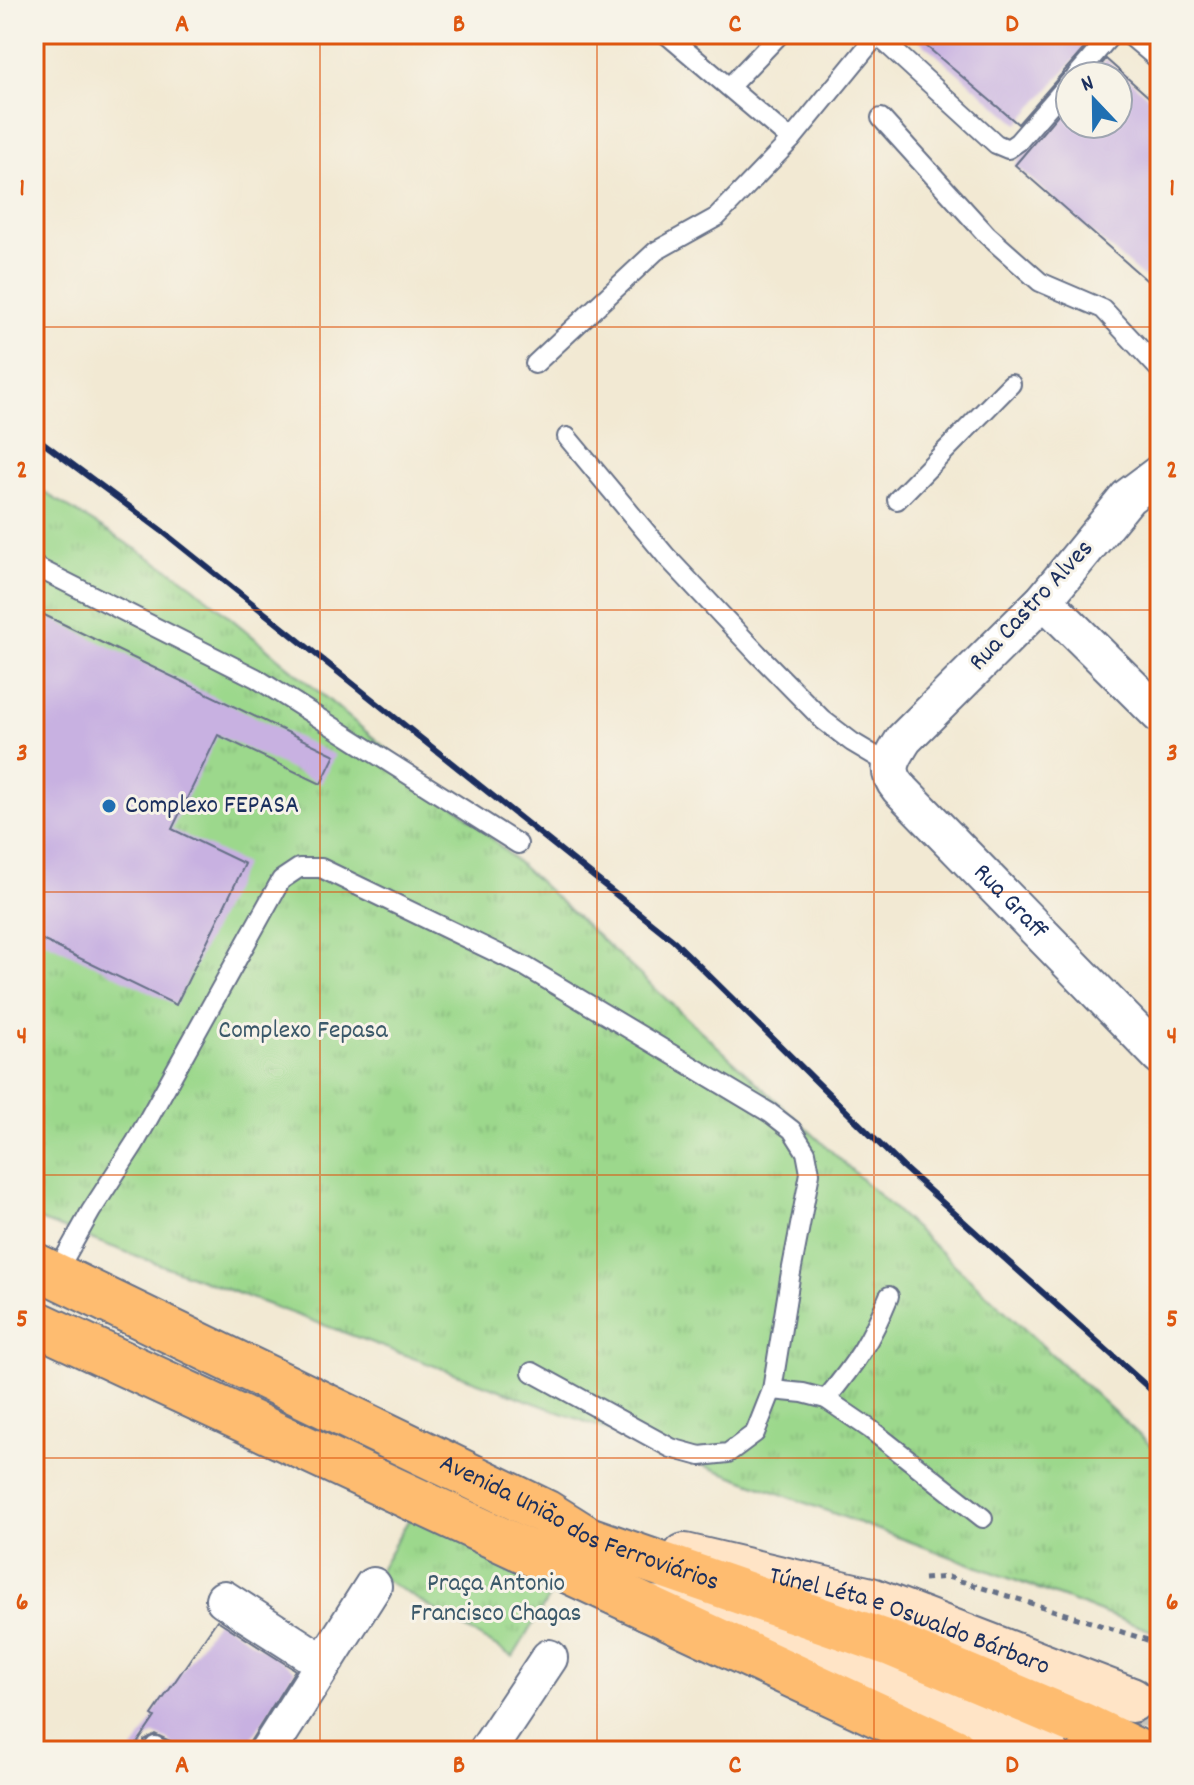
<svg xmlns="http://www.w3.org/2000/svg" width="1194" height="1785" viewBox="0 0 1194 1785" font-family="Dekko,sans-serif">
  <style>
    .park { fill: url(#park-tufts); stroke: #5c8475; stroke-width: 2 }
    .building { fill: #c8b1e1 }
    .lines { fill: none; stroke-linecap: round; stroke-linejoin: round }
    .secondary-tunnel { stroke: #c7c4bc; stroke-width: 44; stroke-dasharray: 44 22; stroke-linecap: butt }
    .service-casing { stroke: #667087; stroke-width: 22 }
    .minor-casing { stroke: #667087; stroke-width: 40 }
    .secondary-casing { stroke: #667087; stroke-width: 48 }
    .primary-casing { stroke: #667087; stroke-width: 48 }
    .path { stroke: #667087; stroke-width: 5; stroke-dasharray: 6 6; stroke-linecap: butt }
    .service { stroke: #fff; stroke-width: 18 }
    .minor { stroke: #fff; stroke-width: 36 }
    .secondary { stroke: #ffe4c6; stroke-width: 44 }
    .primary { stroke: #febc70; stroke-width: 44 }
    .rail { stroke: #1b2f5e; stroke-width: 6 }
    .grid { fill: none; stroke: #de5710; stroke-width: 2; stroke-opacity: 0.55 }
    .poi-dot { fill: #1f6fb2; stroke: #f7f3e8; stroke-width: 3 }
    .labels { text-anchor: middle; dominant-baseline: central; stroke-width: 6; stroke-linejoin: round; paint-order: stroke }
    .street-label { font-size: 26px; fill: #1b2f5e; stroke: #f7f3e8 }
    .poi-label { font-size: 26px; fill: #1b2f5e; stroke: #f7f3e8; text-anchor: start }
    .park-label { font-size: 26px; fill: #3b596a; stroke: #f7f3e8 }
    .neatline { fill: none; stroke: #de5710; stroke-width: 3 }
    .grid-label { font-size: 26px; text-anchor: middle; font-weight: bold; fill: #de5710 }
  </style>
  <defs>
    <pattern id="park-tufts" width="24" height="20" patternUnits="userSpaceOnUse" patternTransform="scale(2)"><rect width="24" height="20" fill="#9cd88c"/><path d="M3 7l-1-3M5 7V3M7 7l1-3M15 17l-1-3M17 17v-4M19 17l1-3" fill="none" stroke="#86ba7b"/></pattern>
  </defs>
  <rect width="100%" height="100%" fill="#f7f3e8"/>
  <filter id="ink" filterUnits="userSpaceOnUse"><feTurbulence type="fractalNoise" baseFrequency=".0125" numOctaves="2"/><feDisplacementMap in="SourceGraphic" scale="16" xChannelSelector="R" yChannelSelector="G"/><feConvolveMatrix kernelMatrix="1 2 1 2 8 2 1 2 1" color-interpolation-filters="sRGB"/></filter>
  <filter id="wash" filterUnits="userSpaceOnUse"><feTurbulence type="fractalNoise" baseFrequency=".006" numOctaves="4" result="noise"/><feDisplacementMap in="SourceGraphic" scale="32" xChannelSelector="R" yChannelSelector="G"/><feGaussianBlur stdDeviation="1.8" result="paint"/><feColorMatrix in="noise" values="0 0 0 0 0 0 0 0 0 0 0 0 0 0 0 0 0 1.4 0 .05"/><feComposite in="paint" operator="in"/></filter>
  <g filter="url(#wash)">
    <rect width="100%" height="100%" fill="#f2e9d3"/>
    <!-- park -->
    <g class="park">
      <path d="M34 486 183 578 474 822 1160 1454V1634L34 1218Z"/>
      <path d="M414 1510 557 1584 513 1657 377 1575Z"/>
    </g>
    <g id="blocks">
      <!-- building -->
      <g class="building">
        <path d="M912 34H1077L1088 44 1018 124Z"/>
        <path d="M1106 59 1160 107V292L1015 165 1070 100V124H1118V76H1092Z"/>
        <path d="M34 610 335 755 321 784 218 735 172 829 245 864 176 1005 34 936Z"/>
        <path d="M217 1620 295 1670 248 1745 244 1751H175L170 1741 155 1734 144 1740V1751H132L155 1717 152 1715Z"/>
      </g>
    </g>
  </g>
  <g filter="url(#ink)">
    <use href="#blocks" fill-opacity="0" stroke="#667087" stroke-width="2"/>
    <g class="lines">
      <!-- secondary-tunnel -->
      <path class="secondary-tunnel" d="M1131 1700 1160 1708"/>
      <!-- service casing -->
      <g class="service-casing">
        <g id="service">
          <path d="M666 34 791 140"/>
          <path d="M1128 34 1160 61"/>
          <path d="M1076 76 1112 34"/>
          <path d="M729 87 780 34"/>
          <path d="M881 118 987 235 1040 282 1103 309 1160 370"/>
          <path d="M535 364 656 251 717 217 791 140 877 35 996 144 1008 149 1018 142 1070 82"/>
          <path d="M567 437 666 556 758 654 823 720 852 742 889 764"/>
          <path d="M897 500 1011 384"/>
          <path d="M34 566 256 678 518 844"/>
          <path d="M55 1275 91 1211 135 1143 281 880 299 868H321L526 967 770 1113 792 1130 806 1152 810 1173 790 1278 772 1390 755 1433 728 1453 700 1456 671 1448 532 1372"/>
          <path d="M772 1390 803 1393 826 1399 870 1429 983 1518"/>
          <path d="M826 1399C857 1362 871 1340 889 1296"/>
          <path d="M155 1746 163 1751"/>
        </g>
      </g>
      <!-- minor casing -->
      <g class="minor-casing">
        <g id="minor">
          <path id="s1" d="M1160 473 1128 497 1044 600 904 739C893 757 883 769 899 788L1160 1056"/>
          <path d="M1044 600 1160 715"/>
          <path d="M224 1599 322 1662"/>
          <path d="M268 1751 373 1586"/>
          <path d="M487 1751 549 1658"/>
        </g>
      </g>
      <!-- secondary casing -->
      <g class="secondary-casing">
        <g id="secondary">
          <path id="s2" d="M685 1556 871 1600 1131 1700"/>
          <path d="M648 1608 710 1612 889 1679 1046 1751"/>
        </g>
      </g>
      <!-- primary casing -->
      <g class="primary-casing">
        <g id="primary">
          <path id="s3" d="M34 1265 545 1512 588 1539 891 1644 1083 1725 1137 1751"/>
          <path d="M34 1322 955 1751"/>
        </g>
      </g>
      <!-- path -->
      <path class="path" d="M924 1579 948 1577 1160 1644"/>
      <!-- service -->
      <use href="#service" class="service"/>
      <!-- minor -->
      <use href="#minor" class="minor"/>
      <!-- secondary -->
      <use href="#secondary" class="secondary"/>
      <!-- primary -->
      <use href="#primary" class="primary"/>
      <!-- rail -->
      <path class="rail" d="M34 436 162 531 674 941 903 1167 1160 1398"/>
    </g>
  </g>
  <!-- grid -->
  <path class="grid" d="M320 34V1751M597 34V1751M874 34V1751M34 327H1160M34 610H1160M34 892H1160M34 1175H1160M34 1458H1160"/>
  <!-- markers -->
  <circle class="poi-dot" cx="109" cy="806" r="8"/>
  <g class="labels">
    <!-- street labels -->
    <g class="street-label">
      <text transform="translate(1032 606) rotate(-47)">Rua Castro Alves</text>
      <text stroke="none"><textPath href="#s1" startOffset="584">Rua Graff</textPath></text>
      <text stroke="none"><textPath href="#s3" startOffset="604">Avenida União dos Ferroviários</textPath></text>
      <text stroke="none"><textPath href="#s2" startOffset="234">Túnel Léta e Oswaldo Bárbaro</textPath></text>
    </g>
    <!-- poi labels -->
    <g class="poi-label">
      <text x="125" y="806">Complexo FEPASA</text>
    </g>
    <!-- park labels -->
    <g class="park-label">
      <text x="303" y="1031">Complexo Fepasa</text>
      <text x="496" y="1584">Praça Antonio<tspan x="496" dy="30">Francisco Chagas</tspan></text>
    </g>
  </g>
  <!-- margin -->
  <rect width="1194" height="1785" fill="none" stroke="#f7f3e8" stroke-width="88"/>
  <!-- north arrow -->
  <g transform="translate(1094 100) rotate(338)"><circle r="38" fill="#f7f3e8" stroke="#9fa5b1" stroke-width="2"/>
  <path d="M0-6L14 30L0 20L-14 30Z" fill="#1f6fb2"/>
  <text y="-12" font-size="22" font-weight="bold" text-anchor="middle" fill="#1b2f5e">N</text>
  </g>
  <rect x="44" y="44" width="1106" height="1697" class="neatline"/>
  <g class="grid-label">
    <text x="182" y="31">A</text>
    <text x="459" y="31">B</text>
    <text x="735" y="31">C</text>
    <text x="1012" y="31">D</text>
    <text x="22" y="195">1</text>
    <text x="1172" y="195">1</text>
    <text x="22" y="477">2</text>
    <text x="1172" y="477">2</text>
    <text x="22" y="760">3</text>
    <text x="1172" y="760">3</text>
    <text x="22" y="1043">4</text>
    <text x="1172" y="1043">4</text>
    <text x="22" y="1326">5</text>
    <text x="1172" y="1326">5</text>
    <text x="22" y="1609">6</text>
    <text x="1172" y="1609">6</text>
    <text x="182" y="1772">A</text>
    <text x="459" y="1772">B</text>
    <text x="735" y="1772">C</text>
    <text x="1012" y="1772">D</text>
  </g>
</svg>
